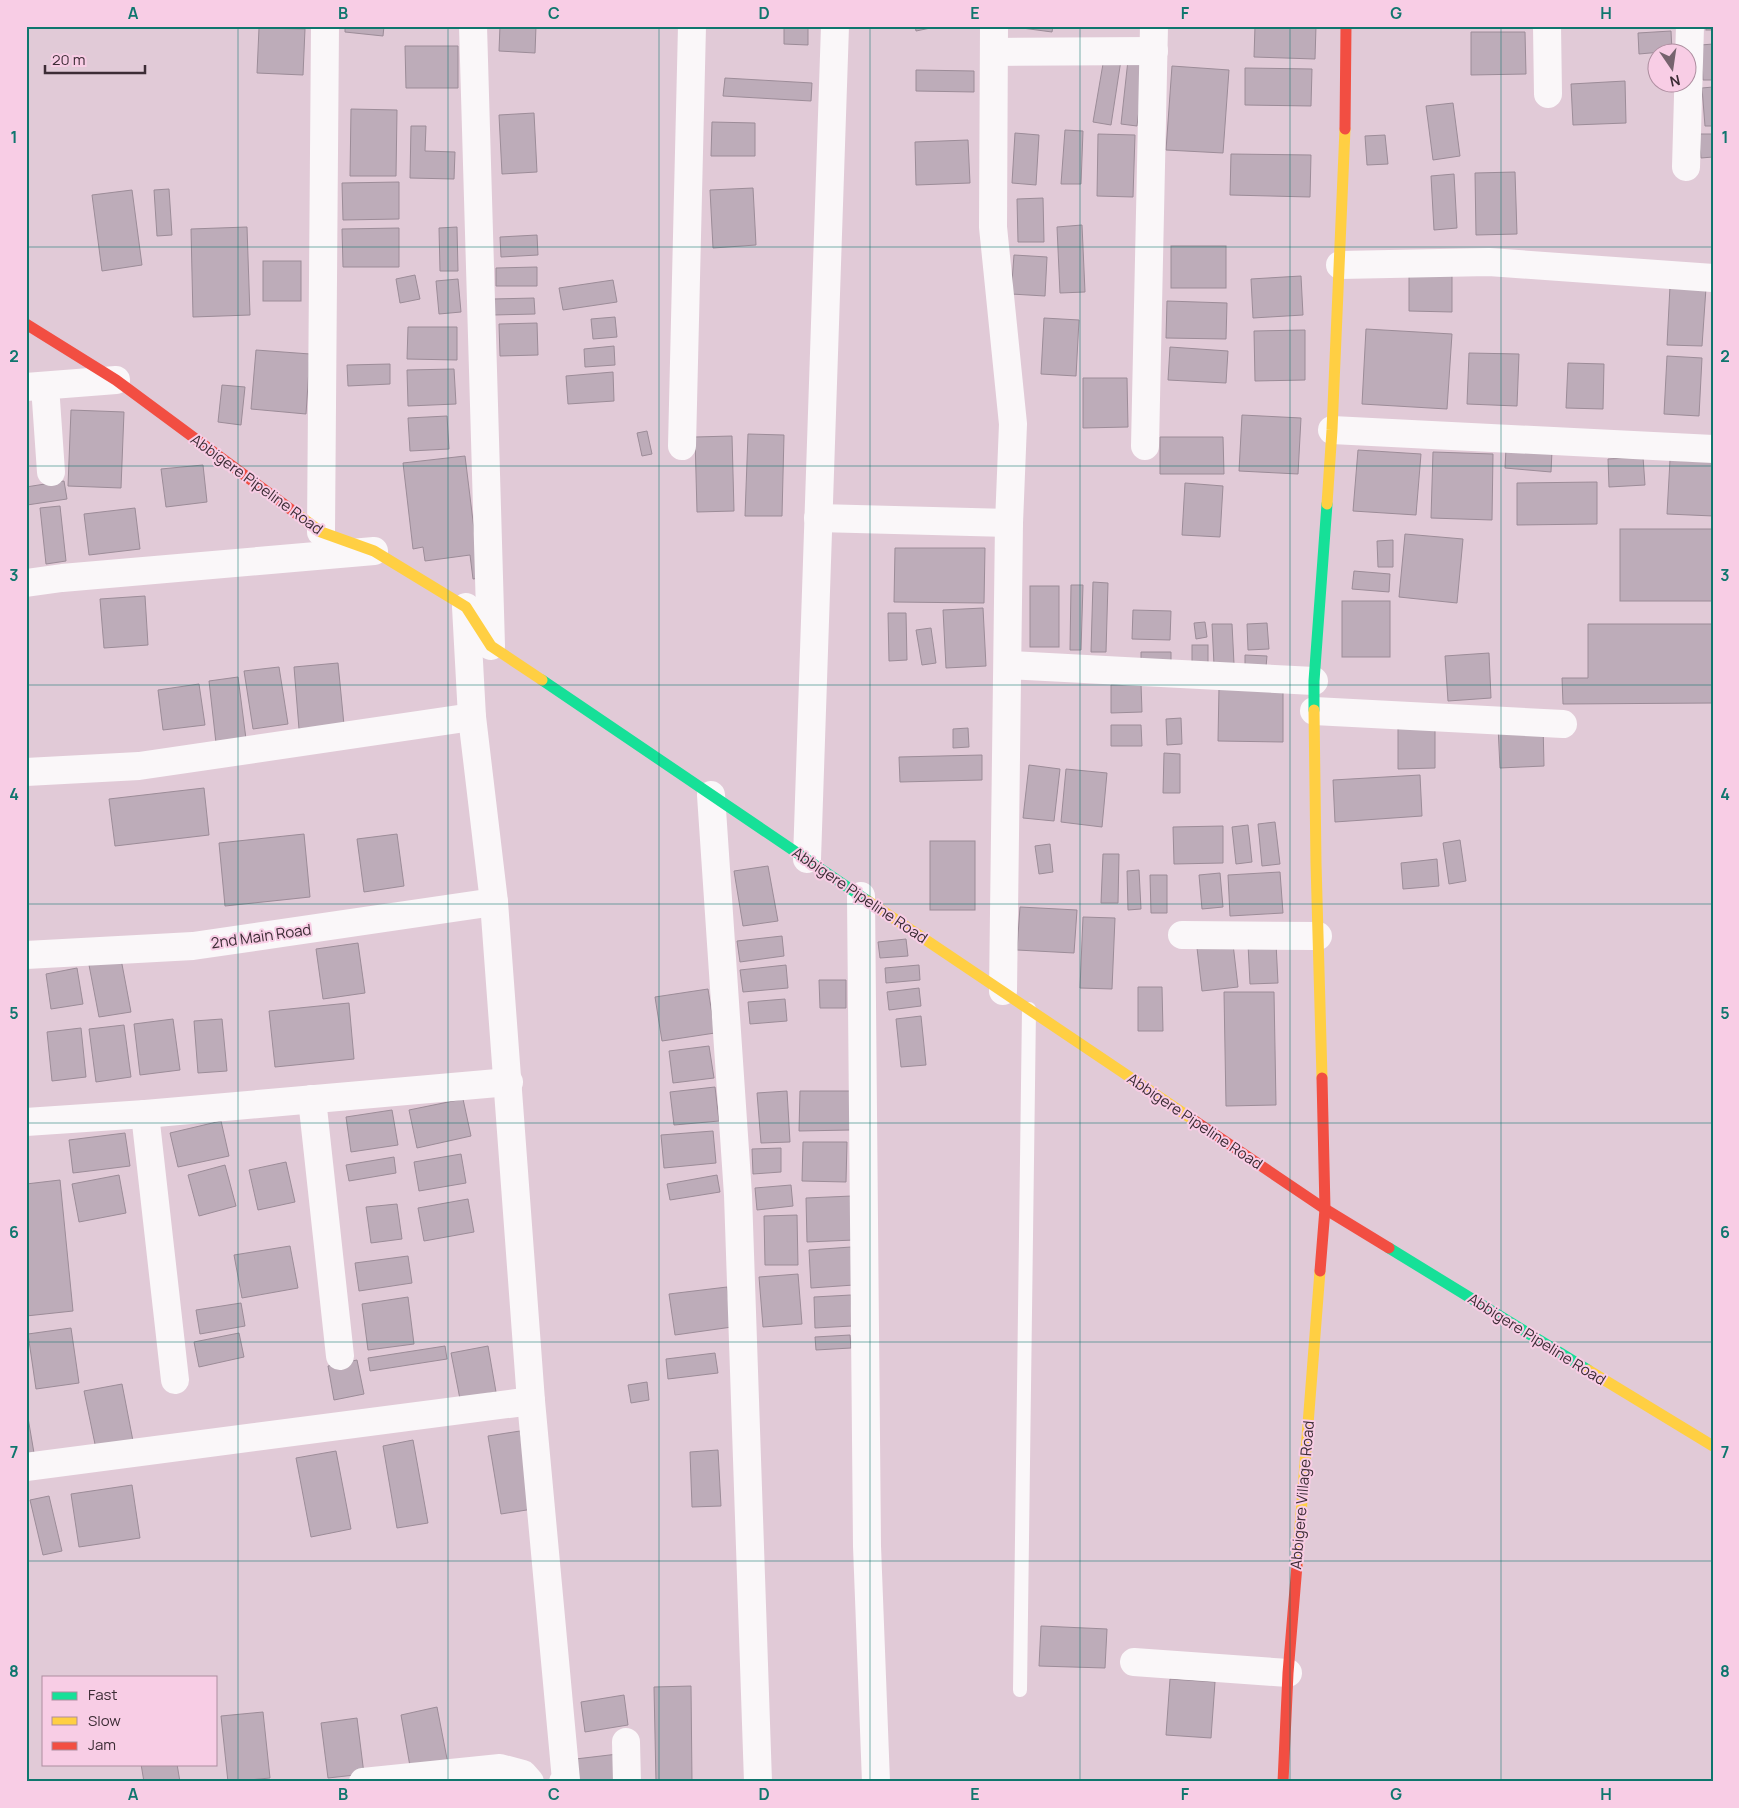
<svg xmlns="http://www.w3.org/2000/svg" width="1739" height="1808" viewBox="0 0 1739 1808" font-family="Manrope,sans-serif">
  <style>
    .building { fill: #bdacb9; stroke: #9c8c98 }
    .lines { fill: none; stroke-linecap: round; stroke-linejoin: round }
    .lane { stroke: #faf7f9; stroke-width: 14 }
    .street { stroke: #faf7f9; stroke-width: 28 }
    .fast { stroke: #16e098; stroke-width: 11 }
    .slow { stroke: #ffcf43; stroke-width: 11 }
    .jam { stroke: #f24e42; stroke-width: 11 }
    .grid { fill: none; stroke: #0f766e; stroke-width: 1; stroke-opacity: 0.55 }
    .labels { text-anchor: middle; dominant-baseline: central; stroke-width: 4; stroke-linejoin: round; paint-order: stroke }
    .street-label { font-size: 15px; fill: #3c2c35; stroke: #f8cde5 }
    .neatline { fill: none; stroke: #0f766e; stroke-width: 2 }
    .grid-label { font-size: 16px; text-anchor: middle; font-weight: bold; fill: #0f766e }
  </style>
  <rect width="100%" height="100%" fill="#e1cad7"/>
  <!-- building -->
  <g class="building">
    <path d="M345 26H384L383 36 345 32Z"/>
    <path d="M500 26H536L535 53 499 51Z"/>
    <path d="M784 26H808V45L784 44Z"/>
    <path d="M915 26H940L916 31Z"/>
    <path d="M1007 26H1053L1052 32Z"/>
    <path d="M1255 26H1316L1315 59 1254 57Z"/>
    <rect x="1706" y="26" width="7" height="4"/>
    <path d="M259 28 305 29 303 75 257 73Z"/>
    <path d="M1671 31 1672 51 1639 54 1638 33Z"/>
    <path d="M1471 32H1525L1526 74 1471 75Z"/>
    <path d="M1713 44V80H1703L1701 45Z"/>
    <path d="M405 46H458V88H406Z"/>
    <path d="M1104 58 1121 60 1111 125 1093 122Z"/>
    <path d="M1128 60 1145 62 1137 126 1121 124Z"/>
    <path d="M1172 66 1229 70 1223 153 1166 150Z"/>
    <path d="M1245 68 1312 69 1311 106 1245 105Z"/>
    <path d="M916 70 974 71V92L916 91Z"/>
    <path d="M725 78 812 83 811 101 723 96Z"/>
    <path d="M1625 81 1626 123 1573 125 1571 84Z"/>
    <path d="M1713 87V126H1705L1702 88Z"/>
    <path d="M1453 103 1460 156 1433 160 1426 106Z"/>
    <path d="M351 109 397 110 396 176H350Z"/>
    <path d="M534 113 537 172 502 174 499 115Z"/>
    <path d="M712 122 755 123V156H711Z"/>
    <path d="M411 126H426L425 151 455 152 454 179 410 178Z"/>
    <path d="M1065 130 1083 131 1081 184H1061Z"/>
    <path d="M1015 133 1039 135 1036 185 1012 183Z"/>
    <path d="M1098 134 1135 135 1133 197 1097 196Z"/>
    <path d="M1699 134H1713V157L1701 158Z"/>
    <path d="M1385 135 1388 164 1367 165 1365 136Z"/>
    <path d="M968 140 970 183 916 185 915 142Z"/>
    <path d="M1231 154 1311 155 1310 197 1230 195Z"/>
    <path d="M1515 172 1517 234 1476 235 1475 173Z"/>
    <path d="M1454 174 1457 228 1434 230 1431 176Z"/>
    <path d="M399 182V219L343 220 342 183Z"/>
    <path d="M753 188 756 245 713 248 710 190Z"/>
    <path d="M169 189 172 235 157 236 154 190Z"/>
    <path d="M132 190 142 265 102 271 92 195Z"/>
    <path d="M1043 198 1044 242H1018L1017 199Z"/>
    <path d="M1082 225 1085 292 1060 293 1057 227Z"/>
    <path d="M247 227 250 315 193 317 191 229Z"/>
    <path d="M457 227 458 271H440L439 228Z"/>
    <path d="M399 228V267H343L342 229Z"/>
    <path d="M537 235 538 255 501 257 500 237Z"/>
    <rect x="1171" y="246" width="55" height="42"/>
    <path d="M1014 255 1047 257 1045 296 1011 294Z"/>
    <rect x="263" y="261" width="38" height="40"/>
    <path d="M537 267V286H496V268Z"/>
    <path d="M1409 269H1452V312L1409 311Z"/>
    <path d="M415 275 420 299 400 303 396 279Z"/>
    <path d="M1301 276 1303 315 1253 318 1251 279Z"/>
    <path d="M458 279 461 312 439 314 436 281Z"/>
    <path d="M613 280 617 302 563 310 559 288Z"/>
    <path d="M1670 286 1706 288 1702 346 1667 345Z"/>
    <path d="M534 298 535 314 493 315V299Z"/>
    <path d="M1167 301 1227 303 1226 339 1166 338Z"/>
    <path d="M615 317 617 337 593 339 591 319Z"/>
    <path d="M1044 318 1079 320 1076 376 1041 374Z"/>
    <path d="M537 323 538 355 500 356 499 324Z"/>
    <path d="M408 327H457V360L407 359Z"/>
    <path d="M1366 329 1452 334 1447 409 1362 404Z"/>
    <path d="M1305 330V380L1255 381 1254 331Z"/>
    <path d="M614 346 615 365 585 367 584 349Z"/>
    <path d="M1170 347 1228 351 1226 383 1168 380Z"/>
    <path d="M256 350 310 354 306 414 251 409Z"/>
    <path d="M1469 353 1519 354 1517 406 1467 404Z"/>
    <path d="M1667 356 1702 358 1699 416 1664 414Z"/>
    <path d="M1568 363 1604 364 1603 409 1566 408Z"/>
    <path d="M390 364V384L348 386 347 365Z"/>
    <path d="M454 369 456 404 408 406 407 370Z"/>
    <path d="M613 372 614 401 568 404 566 376Z"/>
    <path d="M1083 378H1127L1128 427 1083 428Z"/>
    <path d="M222 385 245 387 241 425 218 422Z"/>
    <path d="M71 410 124 412 121 488 68 486Z"/>
    <path d="M1242 415 1301 418 1298 474 1239 471Z"/>
    <path d="M447 416 449 449 410 451 408 418Z"/>
    <path d="M647 431 652 454 642 456 637 433Z"/>
    <path d="M748 434 784 435 782 516H745Z"/>
    <path d="M732 436 734 511 697 512 695 437Z"/>
    <path d="M1160 437H1223L1224 474H1160Z"/>
    <path d="M1506 448 1552 451 1551 472 1505 468Z"/>
    <path d="M1358 450 1421 454 1416 515 1353 511Z"/>
    <path d="M1433 452 1493 454 1492 520 1431 518Z"/>
    <path d="M465 456 480 578 473 579 470 555 425 561 423 547 413 549 403 463Z"/>
    <path d="M1643 457 1645 485 1609 487 1608 459Z"/>
    <path d="M1670 460 1713 462V516L1667 514Z"/>
    <path d="M203 465 207 502 166 507 161 469Z"/>
    <path d="M64 481 67 499 27 505 26 487Z"/>
    <path d="M1597 482V524L1517 525V483Z"/>
    <path d="M1185 483 1223 486 1220 537 1182 535Z"/>
    <path d="M60 506 66 561 46 564 40 508Z"/>
    <path d="M135 508 140 549 89 555 84 514Z"/>
    <rect x="1620" y="529" width="93" height="72"/>
    <path d="M1405 534 1463 539 1457 603 1399 597Z"/>
    <path d="M1393 540V567H1378L1377 541Z"/>
    <path d="M895 548H985L984 603 894 602Z"/>
    <path d="M1354 571 1390 574 1389 592 1352 589Z"/>
    <path d="M1093 582 1108 583 1106 652H1091Z"/>
    <path d="M1071 585H1083L1081 650H1070Z"/>
    <rect x="1030" y="586" width="29" height="61"/>
    <path d="M145 596 148 645 104 648 100 599Z"/>
    <rect x="1342" y="601" width="48" height="56"/>
    <path d="M983 608 986 666 946 668 943 610Z"/>
    <path d="M1133 610 1171 611 1170 640 1132 639Z"/>
    <path d="M888 613H906L907 660 889 661Z"/>
    <path d="M1205 622 1207 637 1196 639 1194 623Z"/>
    <path d="M1267 623 1269 649 1248 650 1247 624Z"/>
    <path d="M1212 624H1232L1234 664 1214 665Z"/>
    <path d="M1588 624H1713V703L1563 704 1562 678H1588Z"/>
    <path d="M931 628 936 663 922 665 916 630Z"/>
    <rect x="1192" y="645" width="16" height="28"/>
    <path d="M1141 652H1171V668L1141 669Z"/>
    <path d="M1489 653 1491 698 1448 701 1445 656Z"/>
    <path d="M1245 655 1267 656 1266 667H1245Z"/>
    <path d="M338 663 344 725 299 729 294 667Z"/>
    <path d="M279 667 288 724 253 729 244 671Z"/>
    <path d="M238 677 246 739 216 743 209 681Z"/>
    <path d="M199 684 205 725 163 730 158 690Z"/>
    <path d="M1141 684 1142 712 1111 713V685Z"/>
    <path d="M1219 687 1283 688V742L1218 741Z"/>
    <path d="M1181 718 1182 744 1167 745 1166 719Z"/>
    <path d="M1543 724 1544 766 1500 768 1498 726Z"/>
    <path d="M1111 725H1141L1142 746H1111Z"/>
    <path d="M1435 727V768L1398 769V728Z"/>
    <path d="M968 728 969 747 953 748V729Z"/>
    <path d="M1164 753 1180 754V793H1163Z"/>
    <path d="M982 755V780L900 782 899 757Z"/>
    <path d="M1029 765 1060 769 1054 821 1023 818Z"/>
    <path d="M1066 769 1107 773 1102 827 1061 822Z"/>
    <path d="M1420 775 1422 816 1335 822 1333 780Z"/>
    <path d="M204 788 209 835 115 846 109 799Z"/>
    <path d="M1275 822 1280 864 1262 866 1258 824Z"/>
    <path d="M1248 825 1252 862 1236 864 1232 827Z"/>
    <path d="M1223 826V863L1174 864 1173 827Z"/>
    <path d="M304 834 310 897 225 906 219 843Z"/>
    <path d="M397 834 404 886 364 892 357 839Z"/>
    <path d="M1460 840 1466 881 1449 884 1443 843Z"/>
    <rect x="930" y="841" width="45" height="69"/>
    <path d="M1050 844 1053 872 1039 874 1035 846Z"/>
    <path d="M1103 854H1119L1118 903H1101Z"/>
    <path d="M1437 859 1439 886 1403 889 1401 863Z"/>
    <path d="M768 866 778 921 743 926 734 871Z"/>
    <path d="M1139 870 1141 909 1128 910 1127 871Z"/>
    <path d="M1280 872 1283 913 1230 916 1228 875Z"/>
    <path d="M1220 873 1223 907 1202 909 1199 875Z"/>
    <path d="M1150 875H1167V913H1151Z"/>
    <path d="M1020 907 1077 910 1074 953 1017 950Z"/>
    <path d="M1083 917 1115 918 1112 989 1080 988Z"/>
    <path d="M782 936 784 956 740 962 737 941Z"/>
    <path d="M906 939 908 956 880 958 878 942Z"/>
    <path d="M358 943 365 993 323 999 316 949Z"/>
    <path d="M1276 943 1278 983 1250 984 1248 944Z"/>
    <path d="M1233 944 1238 987 1202 991 1197 948Z"/>
    <path d="M121 959 131 1012 99 1017 89 965Z"/>
    <path d="M786 965 788 988 743 992 740 970Z"/>
    <path d="M919 965 920 980 886 983 885 968Z"/>
    <path d="M77 968 83 1004 51 1009 46 974Z"/>
    <path d="M819 980H846V1008H820Z"/>
    <path d="M1138 987H1162L1163 1031H1138Z"/>
    <path d="M919 988 921 1006 889 1010 887 992Z"/>
    <path d="M708 989 715 1033 662 1041 655 997Z"/>
    <path d="M1224 992H1274L1276 1105 1226 1106Z"/>
    <path d="M785 999 787 1021 750 1024 748 1002Z"/>
    <path d="M349 1003 354 1059 275 1067 269 1011Z"/>
    <path d="M921 1016 926 1065 901 1067 896 1019Z"/>
    <path d="M173 1019 180 1070 140 1075 134 1024Z"/>
    <path d="M222 1019 227 1071 198 1073 194 1021Z"/>
    <path d="M124 1025 131 1077 96 1082 89 1029Z"/>
    <path d="M81 1028 86 1077 52 1081 47 1032Z"/>
    <path d="M709 1046 714 1078 673 1083 669 1051Z"/>
    <path d="M715 1087 719 1121 674 1125 670 1092Z"/>
    <path d="M787 1091 790 1142 761 1143 757 1093Z"/>
    <path d="M800 1091H850V1130L799 1131Z"/>
    <path d="M463 1099 471 1136 417 1148 409 1110Z"/>
    <path d="M392 1110 398 1145 351 1152 346 1117Z"/>
    <path d="M221 1121 229 1156 178 1167 170 1133Z"/>
    <path d="M713 1131 716 1163 664 1168 661 1135Z"/>
    <path d="M125 1133 130 1166 73 1173 69 1140Z"/>
    <path d="M803 1142H847L846 1182 802 1181Z"/>
    <path d="M781 1148V1172L753 1174 752 1149Z"/>
    <path d="M461 1154 466 1183 419 1191 414 1162Z"/>
    <path d="M394 1157 396 1173 349 1181 346 1165Z"/>
    <path d="M286 1162 295 1202 258 1210 249 1170Z"/>
    <path d="M225 1165 236 1206 199 1216 188 1175Z"/>
    <path d="M119 1175 126 1213 79 1222 72 1184Z"/>
    <path d="M717 1175 720 1192 670 1200 667 1184Z"/>
    <path d="M60 1180 73 1311 26 1316V1184Z"/>
    <path d="M791 1185 793 1206 757 1210 755 1188Z"/>
    <path d="M852 1196 854 1240 807 1242 806 1198Z"/>
    <path d="M468 1199 474 1232 424 1241 418 1208Z"/>
    <path d="M397 1204 402 1239 371 1243 366 1207Z"/>
    <path d="M797 1215 798 1265H765L764 1216Z"/>
    <path d="M290 1246 298 1288 242 1298 234 1255Z"/>
    <path d="M851 1247 854 1285 811 1288 809 1250Z"/>
    <path d="M408 1256 412 1283 359 1291 355 1263Z"/>
    <path d="M798 1274 802 1324 763 1327 759 1277Z"/>
    <path d="M727 1287 732 1327 675 1335 669 1294Z"/>
    <path d="M851 1295 852 1326 815 1328 814 1297Z"/>
    <path d="M408 1297 414 1344 368 1350 362 1304Z"/>
    <path d="M241 1303 245 1326 200 1334 196 1310Z"/>
    <path d="M71 1328 79 1383 36 1389 28 1334Z"/>
    <path d="M239 1333 244 1357 199 1367 194 1342Z"/>
    <path d="M850 1335 851 1348 816 1350 815 1337Z"/>
    <path d="M445 1346 447 1359 370 1371 368 1358Z"/>
    <path d="M488 1346 496 1392 460 1399 451 1353Z"/>
    <path d="M715 1353 718 1373 668 1379 666 1359Z"/>
    <path d="M357 1360 364 1394 334 1400 328 1366Z"/>
    <path d="M647 1382 649 1400 631 1403 628 1385Z"/>
    <path d="M122 1384 133 1441 96 1449 84 1391Z"/>
    <path d="M26 1406 34 1453 26 1455Z"/>
    <path d="M520 1431 533 1509 501 1514 488 1436Z"/>
    <path d="M413 1440 428 1523 397 1528 383 1446Z"/>
    <path d="M718 1450 721 1506 692 1507 690 1452Z"/>
    <path d="M336 1451 351 1529 311 1537 296 1458Z"/>
    <path d="M132 1485 140 1538 79 1547 71 1494Z"/>
    <path d="M49 1496 62 1551 43 1555 30 1500Z"/>
    <path d="M1041 1626 1107 1629 1105 1668 1039 1666Z"/>
    <path d="M1170 1679 1215 1682 1211 1738 1166 1735Z"/>
    <path d="M691 1686 692 1782H656L654 1687Z"/>
    <path d="M624 1695 628 1725 585 1732 581 1702Z"/>
    <path d="M437 1707 448 1764 411 1772 401 1715Z"/>
    <path d="M263 1712 270 1778 228 1782 221 1716Z"/>
    <path d="M357 1718 364 1774 328 1778 321 1723Z"/>
    <path d="M618 1754 621 1780 608 1782H570L567 1760Z"/>
    <path d="M141 1764H177L180 1782H144Z"/>
  </g>
  <g class="lines">
    <!-- lane -->
    <path class="lane" d="M1020 1690 1029 1009"/>
    <!-- street -->
    <g class="street">
      <path d="M473 26 491 646"/>
      <path d="M994 26 993 227 1013 424 1009 523 1003 991"/>
      <path d="M1547 26 1548 94"/>
      <path d="M994 52 1154 51"/>
      <path d="M1686 167 1690 26"/>
      <path d="M1340 265 1489 262 1713 278"/>
      <path d="M45 386 51 472"/>
      <path d="M26 387 116 380"/>
      <path d="M1332 430 1713 449"/>
      <path d="M682 446 692 26"/>
      <path d="M1145 446 1154 26"/>
      <path d="M818 518 1009 523"/>
      <path d="M321 532 325 26"/>
      <path d="M26 583 62 578 374 551"/>
      <path d="M466 607 472 717 494 902 531 1401 566 1780 563 1782"/>
      <path d="M1009 665 1314 681"/>
      <path d="M1314 711 1563 724"/>
      <path d="M26 772 139 766 472 717"/>
      <path d="M711 795 738 1195 758 1782"/>
      <path d="M807 859 835 26"/>
      <path d="M861 896 867 1546 876 1782"/>
      <path d="M1182 935 1318 936"/>
      <path d="M26 955 193 946 494 902"/>
      <path d="M312 1099 340 1356"/>
      <path d="M145 1114 175 1380"/>
      <path d="M26 1122 145 1114 509 1082"/>
      <path d="M26 1467 531 1401"/>
      <path d="M1134 1662 1288 1673"/>
      <path d="M626 1742 627 1782"/>
      <path d="M363 1782 500 1768 523 1774 530 1782"/>
    </g>
    <!-- fast -->
    <g class="fast">
      <path d="M542 680 868 901"/>
      <path d="M1314 710V681L1327 504"/>
      <path d="M1389 1248 1588 1370"/>
    </g>
    <!-- slow -->
    <g class="slow">
      <path d="M1327 504 1332 430 1345 129"/>
      <path d="M297 514 321 532 374 551 466 607 491 646 542 680"/>
      <path d="M1314 710 1316 863 1322 1078"/>
      <path d="M868 901 1195 1121"/>
      <path d="M1588 1370 1713 1446"/>
      <path d="M1297 1565 1320 1271"/>
    </g>
    <!-- jam -->
    <g class="jam">
      <path d="M1345 129 1346 26"/>
      <path d="M26 324 116 380 297 514"/>
      <path d="M1195 1121 1325 1209 1389 1248"/>
      <path d="M1320 1271 1325 1209 1322 1078"/>
      <path d="M1283 1782 1288 1673 1297 1565"/>
    </g>
  </g>
  <!-- grid -->
  <path class="grid" d="M238 26V1782M448 26V1782M659 26V1782M870 26V1782M1080 26V1782M1290 26V1782M1501 26V1782M26 247H1713M26 466H1713M26 685H1713M26 904H1713M26 1123H1713M26 1342H1713M26 1561H1713"/>
  <g class="labels">
    <!-- street labels -->
    <g class="street-label">
      <text transform="translate(257 484) rotate(36)">Abbigere Pipeline Road</text>
      <text transform="translate(860 895) rotate(34)">Abbigere Pipeline Road</text>
      <text transform="translate(261 936) rotate(-8)">2nd Main Road</text>
      <text transform="translate(1195 1121) rotate(34)">Abbigere Pipeline Road</text>
      <text transform="translate(1537 1339) rotate(32)">Abbigere Pipeline Road</text>
      <text transform="translate(1302 1495) rotate(-85)">Abbigere Village Road</text>
    </g>
  </g>
  <!-- border -->
  <rect width="1739" height="1808" fill="none" stroke="#f8cde5" stroke-width="55"/>
  <!-- legend -->
  <rect x="42" y="1676" width="175" height="90" fill="#f8cde5" stroke="#ad8d9f"/>
  <rect x="52" y="1692" width="25" height="8" fill="#16e098" stroke="#ad8d9f"/>
  <text x="88" y="1700" font-size="15" fill="#3c2c35">Fast</text>
  <rect x="52" y="1717" width="25" height="8" fill="#ffcf43" stroke="#ad8d9f"/>
  <text x="88" y="1726" font-size="15" fill="#3c2c35">Slow</text>
  <rect x="52" y="1742" width="25" height="8" fill="#f24e42" stroke="#ad8d9f"/>
  <text x="88" y="1750" font-size="15" fill="#3c2c35">Jam</text>
  <!-- north arrow -->
  <g transform="translate(1672 68) rotate(167)"><circle r="24" fill="#f8cde5" stroke="#ad8d9f"/>
  <path d="M0-4L9 19L0 12L-9 19Z" fill="#76636e"/>
  <text y="-8" font-size="14" font-weight="bold" text-anchor="middle" fill="#3c2c35">N</text>
  </g>
  <!-- scale -->
  <path d="M45 65v8h100v-8" fill="none" stroke="#3c2c35" stroke-width="2.5"/>
  <text x="52" y="65" font-size="15" fill="#3c2c35" stroke="#f8cde5" stroke-width="4" paint-order="stroke">20 m</text>
  <rect x="28" y="28" width="1684" height="1752" class="neatline"/>
  <g class="grid-label">
    <text x="133" y="19">A</text>
    <text x="343" y="19">B</text>
    <text x="554" y="19">C</text>
    <text x="764" y="19">D</text>
    <text x="975" y="19">E</text>
    <text x="1185" y="19">F</text>
    <text x="1396" y="19">G</text>
    <text x="1606" y="19">H</text>
    <text x="14" y="143">1</text>
    <text x="1725" y="143">1</text>
    <text x="14" y="362">2</text>
    <text x="1725" y="362">2</text>
    <text x="14" y="581">3</text>
    <text x="1725" y="581">3</text>
    <text x="14" y="800">4</text>
    <text x="1725" y="800">4</text>
    <text x="14" y="1019">5</text>
    <text x="1725" y="1019">5</text>
    <text x="14" y="1238">6</text>
    <text x="1725" y="1238">6</text>
    <text x="14" y="1458">7</text>
    <text x="1725" y="1458">7</text>
    <text x="14" y="1677">8</text>
    <text x="1725" y="1677">8</text>
    <text x="133" y="1800">A</text>
    <text x="343" y="1800">B</text>
    <text x="554" y="1800">C</text>
    <text x="764" y="1800">D</text>
    <text x="975" y="1800">E</text>
    <text x="1185" y="1800">F</text>
    <text x="1396" y="1800">G</text>
    <text x="1606" y="1800">H</text>
  </g>
</svg>
